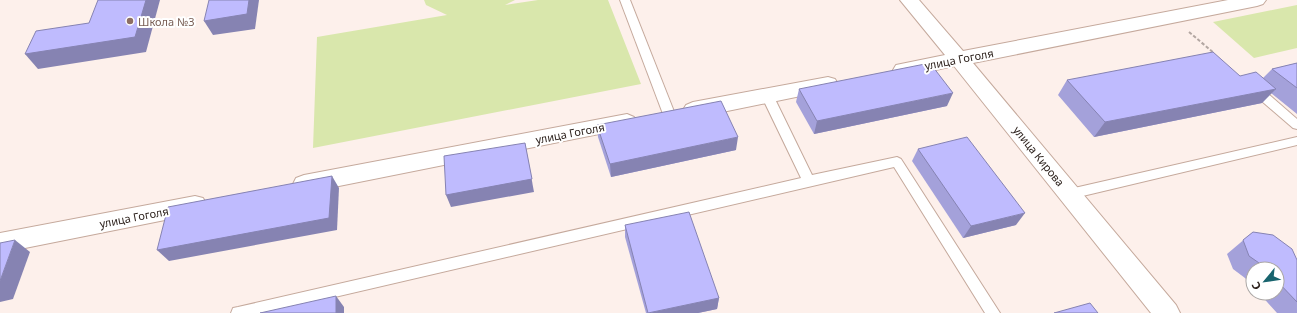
<svg xmlns="http://www.w3.org/2000/svg" width="1297" height="313" viewBox="0 0 1297 313" font-family="'Noto Sans',sans-serif">
  <style>
    .green { fill: #d9e7ac }
    .lines { fill: none; stroke-linecap: round; stroke-linejoin: round }
    .service-casing { stroke: #c5a99c; stroke-width: 2 }
    .minor-casing { stroke: #c5a99c; stroke-width: 2 }
    .path { stroke: #b3a7a2; stroke-width: 2; stroke-dasharray: 3.5 2; stroke-linecap: butt }
    .service { fill: #fff; fill-rule: evenodd }
    .minor { fill: #fff; fill-rule: evenodd }
    .wall { fill: #a4a1da }
    .shaded-wall { fill: #8683b2 }
    .building { fill: #bfbbfe; stroke: #8683b2 }
    .education-dot { fill: #8d6e63; stroke: #fff; stroke-width: 1.5 }
    .labels { text-anchor: middle; dominant-baseline: central; stroke-width: 4; stroke-linejoin: round; paint-order: stroke }
    .education-label { font-size: 11px; fill: #785e54; stroke: #fff; text-anchor: start }
    .street-label { font-size: 11px; fill: #2d221d; stroke: #fff }
  </style>
  <rect width="100%" height="100%" fill="#fdf0eb"/>
  <!-- green -->
  <g class="green">
    <path d="M424 0H515L505 5 538 0H608L641 84 313 148 317 37 447 15 426 5Z"/>
    <path d="M1297 5V48L1254 58 1213 22Z"/>
  </g>
  <g class="lines">
    <!-- service casing -->
    <g class="service-casing">
      <g id="service">
        <path d="M620 0H630L675 114 673 117 669 118 665 117 663 114Z"/>
        <path d="M1254 84 1258 85 1297 119V129L1293 128 1250 91 1248 88 1250 85Z"/>
        <path d="M767 91 771 92 773 95 812 175 897 157 901 159 1000 313H985L894 167 266 313H231L233 308 238 307 801 178 761 95 763 92Z"/>
        <path d="M1297 137V145L1070 199 1066 198 1064 194 1066 190 1070 189Z"/>
      </g>
    </g>
    <!-- minor casing -->
    <g class="minor-casing">
      <g id="minor">
        <path d="M900 0H919L963 51 1228 0H1266L1263 4 1257 6 973 63 1176 305 1180 313H1151L954 66 903 77 896 75 893 70 896 65 945 55Z"/>
        <path d="M828 77 835 79 838 84 835 89 693 118 686 115 683 110 686 105 693 102Z"/>
        <path d="M627 114 634 117 638 122 634 127 304 193 296 190 293 184 296 178 304 175Z"/>
        <path d="M195 196 203 198 207 205 203 212 195 214 0 253V233Z"/>
      </g>
    </g>
    <!-- path -->
    <path class="path" d="M1189 32 1214 53"/>
    <!-- service -->
    <use href="#service" class="service"/>
    <!-- minor -->
    <use href="#minor" class="minor"/>
  </g>
  <!-- wall -->
  <g class="wall">
    <path d="M1297 63V114L1271 93 1262 103 1094 137 1058 95 1067 80 1240 76 1263 78 1272 69Z"/>
    <path d="M799 89 947 106 814 134 796 102Z"/>
    <path d="M597 125 736 150 611 177 598 137Z"/>
    <path d="M918 149 1016 225 963 238 912 161Z"/>
    <path d="M625 225 719 298 717 309 698 313H646L625 237Z"/>
    <path d="M1253 232 1297 260V313H1277L1259 293H1277V269H1253V287L1245 278 1233 269 1227 254Z"/>
  </g>
  <!-- shaded-wall -->
  <g class="shaded-wall">
    <path d="M146 0H160L146 52 38 69 25 54Z"/>
    <path d="M249 0H259L255 29 213 35 204 21Z"/>
    <path d="M1276 89 1262 103 1094 137 1105 122Z"/>
    <path d="M953 93 947 106 814 134 817 121Z"/>
    <path d="M738 137 736 150 611 177 610 164Z"/>
    <path d="M525 143 534 192 451 207 446 195Z"/>
    <path d="M332 176 339 188 337 230 169 261 157 250Z"/>
    <path d="M1025 213 1016 225 963 238 971 226Z"/>
    <path d="M15 240 30 252 13 299 0 302V281Z"/>
    <path d="M336 296 344 307V313H336Z"/>
    <path d="M719 298 717 309 698 313H649Z"/>
  </g>
  <!-- building -->
  <g class="building">
    <path d="M98 0H146L135 37 25 54 36 31 89 23Z"/>
    <path d="M209 0H249L247 14 204 21Z"/>
    <path d="M1213 52 1240 76 1256 72 1276 89 1105 122 1067 80Z"/>
    <path d="M930 63 953 93 817 121 799 89Z"/>
    <path d="M1297 63V88L1272 69Z"/>
    <path d="M721 101 738 137 610 164 597 125Z"/>
    <path d="M967 137 1025 213 971 226 918 149Z"/>
    <path d="M525 143 532 179 446 195 444 156Z"/>
    <path d="M332 176 329 218 157 250 168 207Z"/>
    <path d="M689 212 719 298 648 313 625 225Z"/>
    <path d="M1253 232 1273 235 1292 249 1297 260V302L1277 281V269H1265L1262 265 1249 256 1243 240Z"/>
    <path d="M15 240 0 281V243Z"/>
    <path d="M336 296V313H260Z"/>
    <path d="M1090 303 1098 313H1054Z"/>
  </g>
  <!-- markers -->
  <circle class="education-dot" cx="130" cy="21" r="4"/>
  <g class="labels">
    <!-- education labels -->
    <g class="education-label">
      <text x="138" y="21">Школа №3</text>
    </g>
    <!-- street labels -->
    <g class="street-label">
      <text transform="translate(959 59) rotate(-11)">улица Гоголя</text>
      <text transform="translate(570 133) rotate(-11)">улица Гоголя</text>
      <text transform="translate(1039 156) rotate(51)">улица Кирова</text>
      <text transform="translate(134 217) rotate(-11)">улица Гоголя</text>
    </g>
  </g>
  <!-- north arrow -->
  <g transform="translate(1265 281) rotate(241)"><circle r="19" fill="#ffffff" stroke="#aba7a5"/>
  <path d="M0-3L7 15L0 10L-7 15Z" fill="#18646e"/>
  <text y="-6" font-size="11" font-weight="bold" text-anchor="middle" fill="#2d221d">С</text>
  </g>
</svg>
